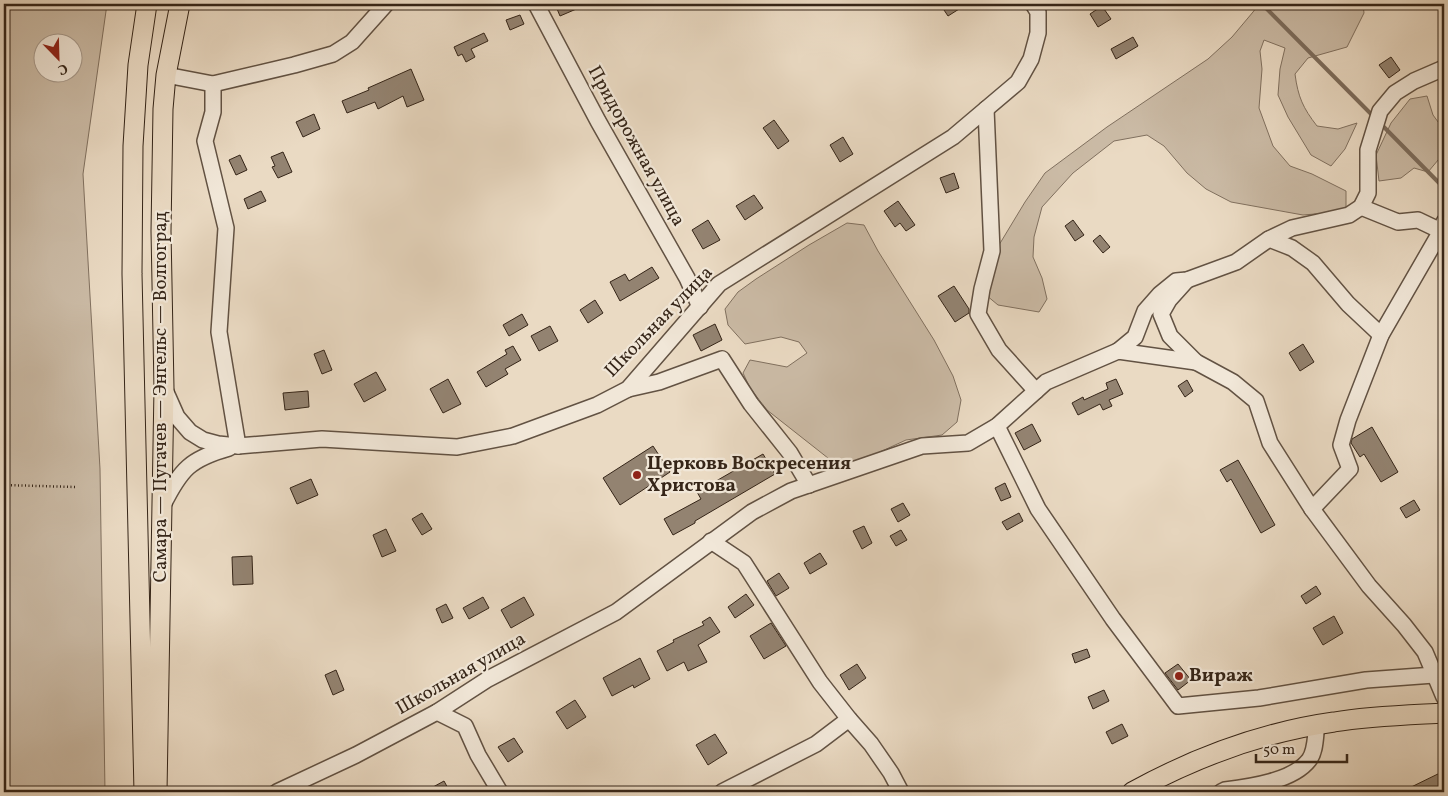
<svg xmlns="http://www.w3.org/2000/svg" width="1448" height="796" viewBox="0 0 1448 796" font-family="Vollkorn,serif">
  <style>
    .green { fill: #cbbba6; stroke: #80705f; fill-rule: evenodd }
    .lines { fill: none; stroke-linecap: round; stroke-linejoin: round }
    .stream { stroke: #7c6c5c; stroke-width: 4 }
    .building { fill: #938371; stroke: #352518 }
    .minor-casing { stroke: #625243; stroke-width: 18 }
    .major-casing { stroke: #352518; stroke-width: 21 }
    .path { stroke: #352518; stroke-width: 2.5; stroke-dasharray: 1 2.5; stroke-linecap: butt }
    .minor { stroke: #f1e7d8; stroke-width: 15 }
    .major { stroke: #eadac3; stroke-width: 19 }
    .poi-dot { fill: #8f2418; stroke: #f1e7d8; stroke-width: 2 }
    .labels { text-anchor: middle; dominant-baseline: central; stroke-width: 4.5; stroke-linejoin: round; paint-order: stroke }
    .street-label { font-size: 19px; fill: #352518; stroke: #f1e7d8 }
    .poi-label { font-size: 19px; font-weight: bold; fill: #352518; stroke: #f1e7d8; text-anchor: start }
  </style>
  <rect width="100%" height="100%" fill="#eadac3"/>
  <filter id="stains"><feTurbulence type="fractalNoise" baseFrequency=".004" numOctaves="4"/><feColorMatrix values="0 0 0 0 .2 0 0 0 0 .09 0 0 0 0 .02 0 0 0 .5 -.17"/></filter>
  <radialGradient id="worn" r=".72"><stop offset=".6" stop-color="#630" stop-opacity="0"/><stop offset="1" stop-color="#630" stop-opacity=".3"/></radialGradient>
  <!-- green -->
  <g class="green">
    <path d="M4 4H107L83 174 100 469 105 792H4ZM42 42H72V72H42Z"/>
    <path d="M1259 4H1363L1364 13 1347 47 1308 58 1295 74C1298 97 1303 108 1317 126L1338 129 1357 123 1345 149 1331 166 1311 155 1288 117 1278 95 1280 69 1285 48 1264 40 1260 51 1262 69 1259 108 1273 146 1290 166 1312 174 1346 191V207L1338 212 1303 215 1231 202 1206 189 1187 173 1164 146 1147 135 1114 141 1073 173 1042 207 1034 237 1033 257 1042 278 1047 299 1039 312 998 305 986 295 999 245 1025 202 1045 173 1107 127 1208 59 1232 37 1253 12Z"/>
    <path d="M1427 96 1433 115 1444 130V153L1428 172 1414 168 1401 178 1379 181 1376 155 1391 123 1410 99Z"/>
    <path d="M847 223 864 225 878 251 934 340 953 376 961 400 957 422 942 435 906 440 856 463 833 462 767 410 750 388 743 373 750 360 787 367 807 353 799 342 781 337 745 344 728 325 725 309 738 292 756 279 809 245Z"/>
  </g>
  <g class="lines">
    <!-- stream -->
    <g class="stream">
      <path d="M1262 4 1375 118"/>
      <path d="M1380 123 1444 188"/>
    </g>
  </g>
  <!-- building -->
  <g class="building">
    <path d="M555 4H588L560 16Z"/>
    <path d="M940 4H967L948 16Z"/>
    <path d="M1102 6 1111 19 1098 27 1090 14Z"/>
    <path d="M520 15 524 24 510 30 506 20Z"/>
    <path d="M484 33 488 41 471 49 475 57 466 62 462 54 458 56 454 47Z"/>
    <path d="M1133 37 1138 46 1116 59 1111 49Z"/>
    <path d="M1391 57 1400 70 1389 78 1379 65Z"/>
    <path d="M411 69 424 100 407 107 403 96 378 109 375 102 347 113 342 101 369 90 368 88Z"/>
    <path d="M314 114 320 129 303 137 296 122Z"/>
    <path d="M774 120 789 141 778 149 763 128Z"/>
    <path d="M843 137 853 154 840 162 830 145Z"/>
    <path d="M283 152 292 172 278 178 272 167 275 166 271 157Z"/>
    <path d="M240 155 247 170 236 175 229 160Z"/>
    <path d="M954 173 959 188 946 193 940 178Z"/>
    <path d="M261 191 266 201 248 209 244 199Z"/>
    <path d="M754 195 763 208 745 220 736 206Z"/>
    <path d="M898 201 915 225 906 231 900 223 895 227 884 211Z"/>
    <path d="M708 220 720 240 703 249 692 230Z"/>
    <path d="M1073 220 1084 235 1075 241 1065 226Z"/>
    <path d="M1100 235 1110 247 1103 253 1093 241Z"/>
    <path d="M652 267 659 278 620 301 610 282 625 274 629 281Z"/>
    <path d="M954 286 969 309V313L955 322 938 296Z"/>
    <path d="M595 300 603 313 588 323 580 310Z"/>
    <path d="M522 314 528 325 509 336 503 325Z"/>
    <path d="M715 324 722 340 701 351 693 335Z"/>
    <path d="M550 326 558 341 539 351 531 336Z"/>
    <path d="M1303 344 1314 362 1300 371 1289 353Z"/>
    <path d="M513 346 521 360 505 369 508 374 486 387 477 372 507 354 505 350Z"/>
    <path d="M324 350 332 370 322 374 314 354Z"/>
    <path d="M376 372 386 390 364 402 354 384Z"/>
    <path d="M448 379 461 404 443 413 430 389Z"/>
    <path d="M1116 379 1123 394 1109 400 1112 406 1103 410 1100 404 1078 415 1072 403 1083 397 1084 400 1108 389 1106 383Z"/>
    <path d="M1187 380 1193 391 1185 397 1178 386Z"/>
    <path d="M308 391 309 407 285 410 283 393Z"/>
    <path d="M1032 424 1041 441 1024 450 1015 433Z"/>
    <path d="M1372 427 1398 472 1381 482 1364 454 1360 457 1351 443 1352 439Z"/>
    <path d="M653 446 670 472 620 505 603 478Z"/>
    <path d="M763 454 775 474 695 521V523L673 535 664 519 701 499 697 492Z"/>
    <path d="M1238 460 1275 525 1261 533 1231 479 1227 482 1220 470Z"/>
    <path d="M311 479 318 495 297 504 290 488Z"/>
    <path d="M1005 483 1011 497 1001 501 995 488Z"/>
    <path d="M1414 500 1420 510 1406 518 1400 508Z"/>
    <path d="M903 503 910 515 898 522 891 509Z"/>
    <path d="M422 513 432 529 422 535 412 519Z"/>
    <path d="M1019 513 1023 521 1007 530 1002 522Z"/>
    <path d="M864 526 872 543 862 549 853 531Z"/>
    <path d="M386 529 396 551 382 557 373 535Z"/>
    <path d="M901 530 907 540 896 546 890 536Z"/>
    <path d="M820 553 827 564 810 574 804 563Z"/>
    <path d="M252 556 253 584 233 585 232 557Z"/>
    <path d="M779 573 789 588 776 596 767 581Z"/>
    <path d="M1316 586 1321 594 1306 604 1301 596Z"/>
    <path d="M746 594 754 605 735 618 728 607Z"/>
    <path d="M483 597 489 608 469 619 463 608Z"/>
    <path d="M524 597 534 615 511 628 501 610Z"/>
    <path d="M446 604 453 618 442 623 436 609Z"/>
    <path d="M1334 616 1343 633 1323 645 1313 628Z"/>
    <path d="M710 617 720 632 698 645 707 662 688 671 684 662 667 671 657 651 674 642 673 640 704 625 702 622Z"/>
    <path d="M771 623 786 646 764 659 750 636Z"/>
    <path d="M1087 649 1090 657 1075 663 1072 654Z"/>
    <path d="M640 658 650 679 634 688 633 685 612 696 603 678Z"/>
    <path d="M857 664 866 678 849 690 840 675Z"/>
    <path d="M1178 664 1191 680 1178 690 1165 673Z"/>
    <path d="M336 670 344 690 333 695 325 675Z"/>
    <path d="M1104 690 1109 701 1093 709 1088 697Z"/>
    <path d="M575 700 586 717 567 729 556 712Z"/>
    <path d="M1122 724 1128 736 1112 744 1106 732Z"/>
    <path d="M715 734 727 753 708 765 696 745Z"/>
    <path d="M514 738 523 752 508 762 498 747Z"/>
    <path d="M1444 771V788L1437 792H1401Z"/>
    <path d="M444 781 450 792H424Z"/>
  </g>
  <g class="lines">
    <!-- minor casing -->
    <g class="minor-casing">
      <g id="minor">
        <path d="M536 4 598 121 687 278 700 307"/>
        <path d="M166 75 213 84 294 65 333 54 352 42 386 4"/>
        <path d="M213 84V112L205 141 226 228 219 332 238 446"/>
        <path d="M986 109 992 251 982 289 978 314 999 350 1036 391"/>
        <path d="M1361 207 1398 222 1418 220 1441 231"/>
        <path d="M1269 239 1292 248 1313 263 1348 304 1381 335"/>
        <path d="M1187 280 1169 300 1161 314 1170 336 1196 362 1233 382 1256 401 1270 443 1312 509 1369 586 1404 625 1425 652 1444 697"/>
        <path d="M1118 351 1135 337 1145 311 1160 294 1176 281 1187 280 1236 262 1269 239 1292 228 1349 215 1361 207 1368 193V150L1380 111 1395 93 1414 81 1444 68"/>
        <path d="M628 389 659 382 722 359 751 404 790 453 809 485"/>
        <path d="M165 390 177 417 190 432 203 440 218 444 238 446 322 439 457 447 513 436 597 405 628 389 719 284 953 137 1018 82 1031 59 1038 33V12L1033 4"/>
        <path d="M997 426 1038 509 1113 619 1178 706 1259 698 1366 680 1434 675"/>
        <path d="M163 505C181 469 190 459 229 448"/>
        <path d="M1312 509 1350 469 1341 445 1348 420 1381 335 1441 231 1444 222"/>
        <path d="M711 541 744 563 820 682 849 719 871 744 891 773 901 792"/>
        <path d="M437 712 465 726 478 755 500 792"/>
        <path d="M277 792 356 755 437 712 488 679 616 612 752 512 791 491 922 446 968 443 997 426 1046 382 1118 351 1196 362"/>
        <path d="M722 792 816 744 849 719"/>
        <path d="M1221 792 1225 790C1250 787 1293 781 1309 760 1316 751 1315 736 1317 725"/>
      </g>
    </g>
    <!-- major casing -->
    <g class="major-casing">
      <g id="major">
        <path d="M144 792 132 274 133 146 138 65 147 4"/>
        <path d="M157 792 164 388 161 231 163 109 166 75 180 4"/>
        <path d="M1132 792C1194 758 1263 732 1334 722 1370 716 1408 715 1444 713"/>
      </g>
    </g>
    <!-- path -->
    <path class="path" d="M4 485 75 487"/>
    <!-- minor -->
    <use href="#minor" class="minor"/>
    <!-- major -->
    <use href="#major" class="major"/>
  </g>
  <!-- markers -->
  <g class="poi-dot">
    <circle cx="637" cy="475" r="5"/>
    <circle cx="1179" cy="676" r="5"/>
  </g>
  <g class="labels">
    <!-- street labels -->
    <g class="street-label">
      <text transform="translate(636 146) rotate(61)">Придорожная улица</text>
      <text transform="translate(659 322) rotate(-46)">Школьная улица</text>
      <text transform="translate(161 397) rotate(-90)">Самара — Пугачев — Энгельс — Волгоград</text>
      <text transform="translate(461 674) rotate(-30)">Школьная улица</text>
    </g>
    <!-- poi labels -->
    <g class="poi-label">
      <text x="647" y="464">Церковь Воскресения<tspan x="647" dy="22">Христова</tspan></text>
      <text x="1189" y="676">Вираж</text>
    </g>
  </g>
  <!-- margin -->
  <rect width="1448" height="796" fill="none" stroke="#eadac3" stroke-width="20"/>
  <rect x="5" y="5" width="1438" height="786" fill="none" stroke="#352518" stroke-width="2.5"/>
  <rect x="10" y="10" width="1428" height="776" fill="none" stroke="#352518"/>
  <!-- north arrow -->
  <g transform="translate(58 58) rotate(157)"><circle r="24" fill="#f1e7d8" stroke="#a6998b"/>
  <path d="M0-4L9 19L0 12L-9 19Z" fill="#8f2418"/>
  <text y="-8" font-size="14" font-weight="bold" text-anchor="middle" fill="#352518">С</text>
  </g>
  <!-- scale -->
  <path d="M1256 754v8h91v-8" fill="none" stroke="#352518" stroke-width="2.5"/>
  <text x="1263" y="754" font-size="15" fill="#352518" stroke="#f1e7d8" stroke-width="4" paint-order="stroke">50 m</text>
  <rect width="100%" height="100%" filter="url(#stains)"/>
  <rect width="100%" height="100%" fill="url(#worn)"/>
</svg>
